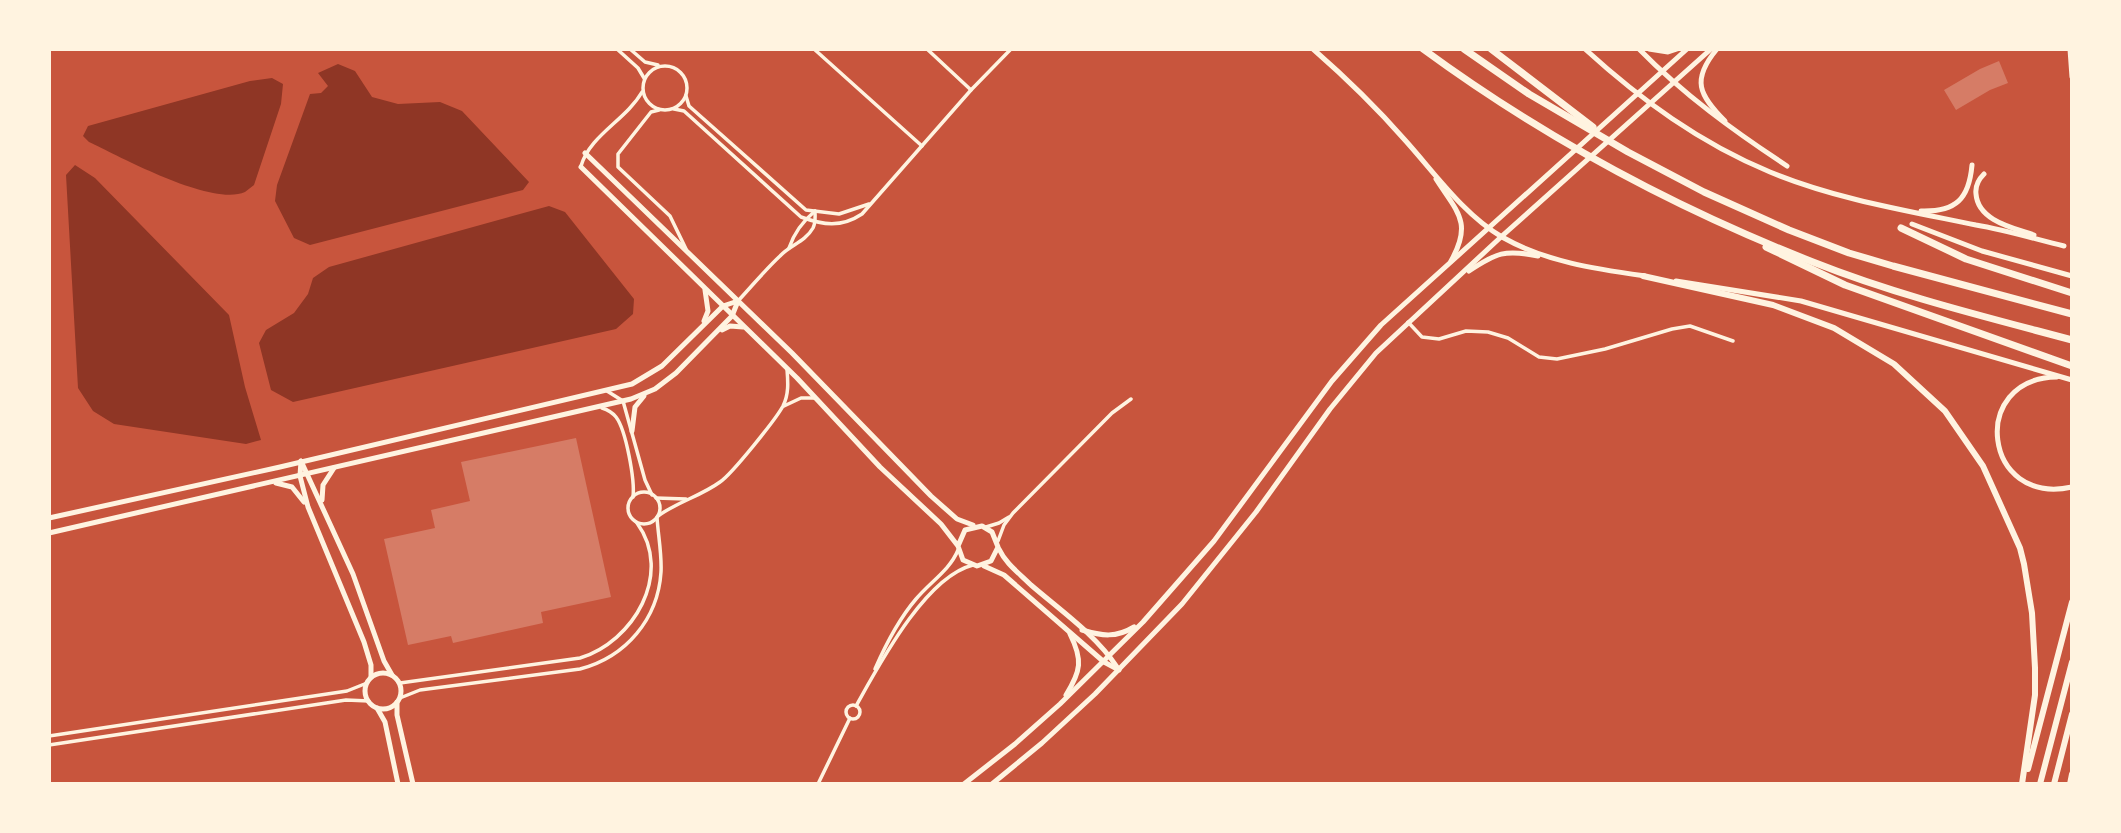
<svg xmlns="http://www.w3.org/2000/svg" width="2121" height="833" viewBox="0 0 2121 833" font-family="'Roboto Condensed',sans-serif">
  <style>
    .water { fill: #8f3625 }
    .building { fill: #d67c66 }
    .lines { fill: none; stroke-linecap: round; stroke-linejoin: round }
    .minor { stroke: #fff3e0; stroke-width: 3.5 }
    .tertiary { stroke: #fff3e0; stroke-width: 5 }
    .secondary { stroke: #fff3e0; stroke-width: 5 }
    .trunk { stroke: #fff3e0; stroke-width: 6 }
    .motorway { stroke: #fff3e0; stroke-width: 7 }
  </style>
  <rect width="100%" height="100%" fill="#c8553d"/>
  <!-- water -->
  <g class="water">
    <path d="M338 64 355 71 372 97 398 104 440 102 462 111 529 182 523 190 310 245 294 238 275 201 277 185 310 94 321 93 328 86 318 73Z"/>
    <path d="M272 78 283 84 281 104 254 185C251 187 248 190 245 192 212 207 121 157 89 142L83 136 88 126 250 81Z"/>
    <path d="M75 165 95 178 229 315 245 387 261 440 246 444 114 424 93 411 78 388 66 175Z"/>
    <path d="M549 206 565 212 634 299 633 314 616 329 293 402 271 390 259 343 266 330 294 313 308 294 313 278 329 267Z"/>
  </g>
  <!-- building -->
  <g class="building">
    <path d="M1999 61 2008 83 1990 90 1956 110 1944 90 1980 69Z"/>
    <path d="M576 438 611 597 541 612 543 623 453 643 451 636 408 645 384 539 435 528 431 510 470 501 461 462Z"/>
  </g>
  <g class="lines">
    <!-- minor -->
    <g class="minor">
      <path d="M617 49 638 68 644 78"/>
      <path d="M630 49 645 62 658 65"/>
      <path d="M814 49 922 146"/>
      <path d="M927 49 971 90"/>
      <circle cx="665" cy="88" r="22"/>
      <path d="M686 96 689 106 806 210 839 214 869 204"/>
      <path d="M674 109 684 111 801 217C823 225 841 228 862 214L971 90 1011 49"/>
      <path d="M659 110 651 112 618 154V167L670 216 686 249"/>
      <path d="M581 166C590 135 626 120 642 92"/>
      <path d="M789 248C794 233 803 221 815 211"/>
      <path d="M738 301C752 286 765 270 780 256 790 245 805 242 813 228 816 222 815 217 815 211"/>
      <path d="M1408 322 1422 337 1439 339 1466 331 1488 332 1508 338 1539 357 1557 359 1605 349 1672 329 1690 326 1733 341"/>
      <path d="M607 391 623 401 645 480 652 495"/>
      <path d="M784 406 801 398H815"/>
      <path d="M602 408C608 410 612 412 616 417 626 430 635 480 633 497"/>
      <circle cx="644" cy="508" r="16"/>
      <path d="M656 498 686 499"/>
      <path d="M658 516C677 502 701 496 720 482 732 474 776 419 783 406 789 394 788 382 787 369"/>
      <path d="M986 527 999 523 1009 517"/>
      <path d="M998 541 1004 525 1013 513 1112 413 1131 399"/>
      <path d="M875 669C886 644 898 620 916 599 930 582 950 570 958 550"/>
      <path d="M400 683 580 658C633 642 674 574 637 523"/>
      <path d="M400 698 420 690 580 669C626 657 658 619 661 572 662 554 658 535 657 517"/>
      <circle cx="853" cy="712" r="7"/>
      <path d="M856 706C879 665 925 577 973 565"/>
      <path d="M49 736 347 691 367 683"/>
      <path d="M49 745 346 700 369 701"/>
      <path d="M818 784 850 718"/>
    </g>
    <!-- tertiary -->
    <g class="tertiary">
      <path d="M585 153 792 353 931 496 957 519 973 525"/>
      <path d="M581 167 797 378 880 467 941 524 958 546 963 560 977 566 991 561 998 547 992 532 982 526 965 530 958 546"/>
      <path d="M704 321 708 311 705 290"/>
      <path d="M722 330 730 326 743 327"/>
      <path d="M632 431 635 407 644 396"/>
      <path d="M301 461 353 574 384 661 392 675"/>
      <path d="M301 461 300 476 308 507 364 642 371 665V677"/>
      <path d="M276 483 292 487 304 502"/>
      <path d="M322 500 323 485 334 468"/>
      <path d="M49 518 280 467 632 384 662 366 723 306 738 301"/>
      <path d="M49 533 631 399 655 389 676 373 732 316 738 301"/>
      <path d="M999 549C1006 564 1019 573 1031 585 1060 610 1096 635 1117 667"/>
      <path d="M984 566 1004 575 1104 662 1119 670"/>
      <circle cx="383" cy="691" r="18"/>
      <path d="M397 702V715L413 784"/>
      <path d="M377 708 385 722 398 784"/>
    </g>
    <!-- secondary -->
    <g class="secondary">
      <path d="M1313 49C1345 77 1376 107 1404 139 1434 172 1463 214 1502 237 1546 262 1596 269 1645 276"/>
      <path d="M1585 49C1641 100 1700 143 1770 172 1835 199 1908 211 1976 225 2006 230 2035 239 2064 246"/>
      <path d="M1639 49C1684 95 1734 131 1787 166"/>
      <path d="M1649 49 1668 52 1677 49"/>
      <path d="M1717 49C1691 80 1699 95 1725 121"/>
      <path d="M2070 49 2072 77"/>
      <path d="M1984 174C1978 180 1975 186 1976 194 1978 221 2014 228 2034 235"/>
      <path d="M1436 179C1457 212 1473 222 1451 261"/>
      <path d="M1921 211C1956 212 1969 199 1972 165"/>
      <path d="M1912 224 1982 251 2072 276"/>
      <path d="M1469 271C1496 253 1505 249 1538 256"/>
      <path d="M1676 281 1801 301 2072 380"/>
      <path d="M2057 377C1968 378 1983 507 2072 487"/>
      <path d="M1082 630C1102 636 1116 638 1134 627"/>
      <path d="M1066 695C1081 671 1083 660 1070 634"/>
      <path d="M964 784 1015 744 1060 704 1143 622 1214 541 1332 381 1381 325 1687 49"/>
      <path d="M992 784 1042 743 1095 694 1182 604 1256 512 1330 409 1376 353 1502 236 1711 49"/>
    </g>
    <!-- trunk -->
    <g class="trunk">
      <path d="M1643 276 1773 305 1834 328 1894 364 1945 411 1983 466 2020 548 2024 564 2032 613 2035 668V695L2022 784"/>
      <path d="M2028 769 2072 602"/>
      <path d="M2040 784 2072 662"/>
      <path d="M2054 784 2072 714"/>
      <path d="M2070 784 2072 774"/>
    </g>
    <!-- motorway -->
    <g class="motorway">
      <path d="M1423 49C1543 137 1675 208 1813 262 1896 295 1986 317 2072 340"/>
      <path d="M1464 49 1529 94 1628 152 1704 192 1789 230 1849 253 1893 266 2072 314"/>
      <path d="M1491 49 1593 127"/>
      <path d="M1901 228 1966 259 2072 293"/>
      <path d="M1766 247 1845 285 2072 366"/>
    </g>
  </g>
  <!-- border -->
  <rect width="2121" height="833" fill="none" stroke="#fff3e0" stroke-width="102"/>
</svg>
